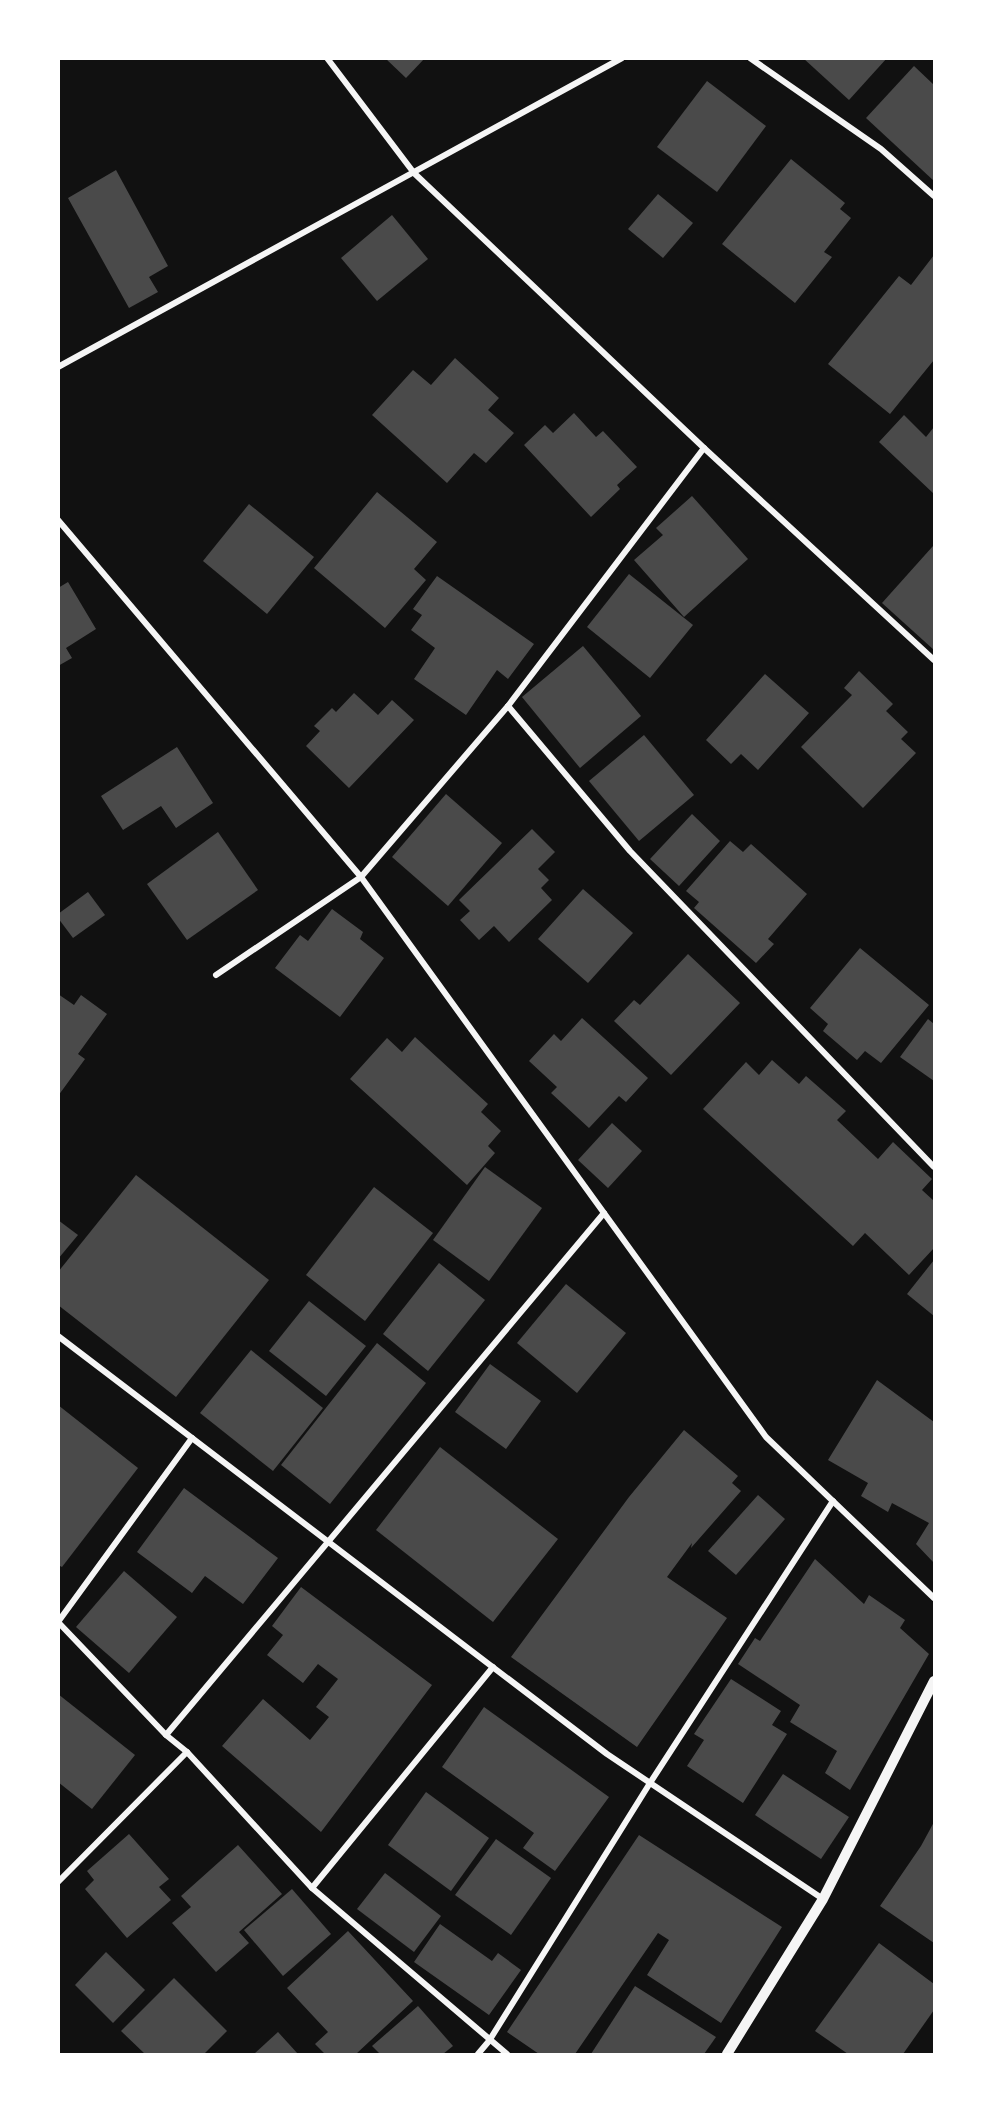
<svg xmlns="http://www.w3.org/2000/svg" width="993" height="2113" viewBox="0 0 993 2113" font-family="'Playfair Display',serif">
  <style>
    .building { fill: #4a4a4a }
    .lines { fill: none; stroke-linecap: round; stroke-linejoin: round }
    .minor { stroke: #f5f5f5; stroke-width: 6 }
    .tertiary { stroke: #f5f5f5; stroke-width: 10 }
  </style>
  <rect width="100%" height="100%" fill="#111"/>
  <!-- building -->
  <g class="building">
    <path d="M385 58H425L406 78Z"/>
    <path d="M803 58H887L849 100Z"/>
    <path d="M914 66 934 85V181L866 118Z"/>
    <path d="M707 81 766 126 717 192 657 147Z"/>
    <path d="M791 159 845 203 840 209 851 218 824 252 832 257 795 303 722 244Z"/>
    <path d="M116 170 168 266 149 277 158 292 129 308 68 198Z"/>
    <path d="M658 194 693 223 663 258 628 229Z"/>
    <path d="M392 215 428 259 377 301 341 258Z"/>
    <path d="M934 255V360L890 414 828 364 899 276 911 285Z"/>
    <path d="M455 358 499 398 488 410 514 433 486 463 474 453 447 483 372 415 413 370 431 385Z"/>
    <path d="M574 413 596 437 603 431 637 467 617 485 620 489 591 517 524 445 545 425 553 433Z"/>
    <path d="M904 415 926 437 934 427V494L879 442Z"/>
    <path d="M377 492 437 542 414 569 426 580 385 628 314 568Z"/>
    <path d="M692 496 748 559 684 617 634 560 663 535 656 528Z"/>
    <path d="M249 504 314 557 267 614 203 561Z"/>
    <path d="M933 546 934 547V650L882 603Z"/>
    <path d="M629 574 693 625 650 678 587 627Z"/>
    <path d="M437 576 534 644 508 679 497 670 466 715 414 679 435 648 411 630 422 615 413 609Z"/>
    <path d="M68 582 96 629 66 648 72 658 58 666V588Z"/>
    <path d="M583 646 641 716 580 768 522 697Z"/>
    <path d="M859 671 893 704 886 711 908 732 901 739 916 753 863 808 801 747 852 695 844 688Z"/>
    <path d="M765 674 809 713 758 770 741 754 731 764 706 740Z"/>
    <path d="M354 693 378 715 392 700 414 720 349 788 306 746 320 731 314 726 332 708 336 712Z"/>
    <path d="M644 735 694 795 639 841 589 781Z"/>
    <path d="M177 747 213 803 176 828 161 806 123 830 101 796Z"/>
    <path d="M446 794 502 843 448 906 392 857Z"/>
    <path d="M692 814 720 841 679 886 650 859Z"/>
    <path d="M532 829 555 852 538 869 549 880 541 888 552 900 509 942 494 926 479 940 460 920 470 911 459 900Z"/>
    <path d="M218 832 258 890 187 940 147 884Z"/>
    <path d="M730 841 743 852 751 844 807 894 768 939 774 944 756 963 694 908 699 902 686 891Z"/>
    <path d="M583 889 633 933 588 983 538 939Z"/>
    <path d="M88 892 105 915 73 938 58 918V914Z"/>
    <path d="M332 909 363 932 360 939 384 958 340 1017 275 968 300 935 308 941Z"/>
    <path d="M860 948 929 1005 881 1063 865 1051 857 1060 823 1031 828 1024 810 1008Z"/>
    <path d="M688 954 740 1003 671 1075 614 1021 634 1000 640 1005Z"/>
    <path d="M58 994 74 1005 81 995 107 1014 78 1054 85 1059 58 1096Z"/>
    <path d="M582 1018 648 1078 626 1102 619 1096 589 1128 551 1093 557 1087 529 1061 554 1034 561 1041Z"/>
    <path d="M928 1019 934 1024V1081L900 1057Z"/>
    <path d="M415 1037 488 1104 481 1112 501 1131 488 1146 495 1153 467 1185 350 1079 387 1038 402 1052Z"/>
    <path d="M772 1060 799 1084 806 1076 846 1111 837 1120 878 1159 893 1142 932 1179 922 1190 934 1201V1248L909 1275 865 1233 853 1246 703 1109 746 1062 759 1075Z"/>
    <path d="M612 1123 642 1151 608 1188 578 1160Z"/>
    <path d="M485 1167 542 1208 489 1281 433 1240Z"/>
    <path d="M136 1175 269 1280 176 1397 58 1305V1272Z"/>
    <path d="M374 1187 433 1233 365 1321 306 1275Z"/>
    <path d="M58 1220 78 1235 58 1259Z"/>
    <path d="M934 1260V1316L907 1294Z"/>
    <path d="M439 1263 485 1300 428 1371 383 1334Z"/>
    <path d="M566 1284 626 1333 577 1393 517 1343Z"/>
    <path d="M309 1301 366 1346 326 1396 269 1351Z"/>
    <path d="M377 1343 426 1383 330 1504 281 1465Z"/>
    <path d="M251 1350 323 1408 273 1471 200 1413Z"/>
    <path d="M490 1364 541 1401 506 1449 455 1412Z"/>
    <path d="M877 1380 934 1422V1563L916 1544 929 1523 892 1503 888 1512 861 1496 868 1483 828 1460Z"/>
    <path d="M58 1405 138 1468 62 1567 58 1565Z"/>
    <path d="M684 1430 738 1476 732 1483 741 1491 691 1548 692 1543 667 1577 727 1618 637 1747 511 1657 629 1497Z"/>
    <path d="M440 1447 558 1539 493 1622 376 1530Z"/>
    <path d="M184 1488 278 1558 243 1604 205 1576 192 1593 137 1552Z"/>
    <path d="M758 1495 785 1519 736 1575 708 1551Z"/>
    <path d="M815 1559 864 1604 869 1595 905 1620 900 1628 929 1654 850 1790 825 1773 837 1751 790 1722 800 1705 738 1664 755 1638 760 1641Z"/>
    <path d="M124 1571 177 1617 129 1673 76 1627Z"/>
    <path d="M301 1587 432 1685 321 1832 222 1746 263 1699 310 1740 329 1717 316 1707 338 1679 318 1664 303 1683 267 1655 283 1635 272 1626Z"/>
    <path d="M731 1679 781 1711 772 1725 787 1734 743 1803 687 1766 704 1740 694 1734Z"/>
    <path d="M58 1694 135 1755 92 1809 58 1782Z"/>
    <path d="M484 1707 609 1797 555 1871 523 1848 534 1833 442 1767Z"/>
    <path d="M783 1774 849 1817 821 1859 755 1815Z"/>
    <path d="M426 1792 489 1838 451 1891 388 1845Z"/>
    <path d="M934 1822V1943L880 1906 921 1846Z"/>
    <path d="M129 1834 169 1879 159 1887 171 1900 127 1938 85 1889 94 1880 87 1871Z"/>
    <path d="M639 1835 782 1927 721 2023 647 1975 669 1940 658 1933 575 2054H539L507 2032Z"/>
    <path d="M496 1839 551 1878 511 1935 455 1895Z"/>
    <path d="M238 1845 282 1894 239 1932 249 1943 216 1972 172 1923 191 1907 181 1896Z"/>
    <path d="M385 1873 441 1916 414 1952 357 1909Z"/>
    <path d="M292 1889 331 1934 283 1976 244 1930Z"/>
    <path d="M440 1924 492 1961 498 1953 521 1970 489 2015 414 1962Z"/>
    <path d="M348 1931 413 2001 356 2054H325L315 2044 328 2032 287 1988Z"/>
    <path d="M879 1943 934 1984V2010L903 2054H848L815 2031Z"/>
    <path d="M106 1952 145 1990 113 2023 75 1985Z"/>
    <path d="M174 1978 227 2031 204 2054H145L121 2031Z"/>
    <path d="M635 1986 716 2037 704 2054H591Z"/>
    <path d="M418 2006 453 2046 443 2054H380L372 2046Z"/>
    <path d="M278 2032 298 2054H254Z"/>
  </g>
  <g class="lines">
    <!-- minor -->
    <g class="minor">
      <path d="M327 58 414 173 704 448 934 660"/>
      <path d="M750 58 881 149 934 196"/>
      <path d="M58 367 622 58"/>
      <path d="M58 520 361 877 766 1437 934 1598"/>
      <path d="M508 706 630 851 934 1167"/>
      <path d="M216 975 361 877 508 706 704 448"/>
      <path d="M58 1336 607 1754 823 1899"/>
      <path d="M58 1622 166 1735 187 1752 312 1888 507 2054"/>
      <path d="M58 1622 192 1438"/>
      <path d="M166 1735 604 1213"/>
      <path d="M58 1882 187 1752"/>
      <path d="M312 1888 493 1667"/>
      <path d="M478 2054 489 2041 650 1783 833 1501"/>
    </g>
    <!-- tertiary -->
    <path class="tertiary" d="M727 2054 823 1899 934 1681"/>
  </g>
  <!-- border -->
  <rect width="993" height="2113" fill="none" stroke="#ffffff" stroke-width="120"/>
</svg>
